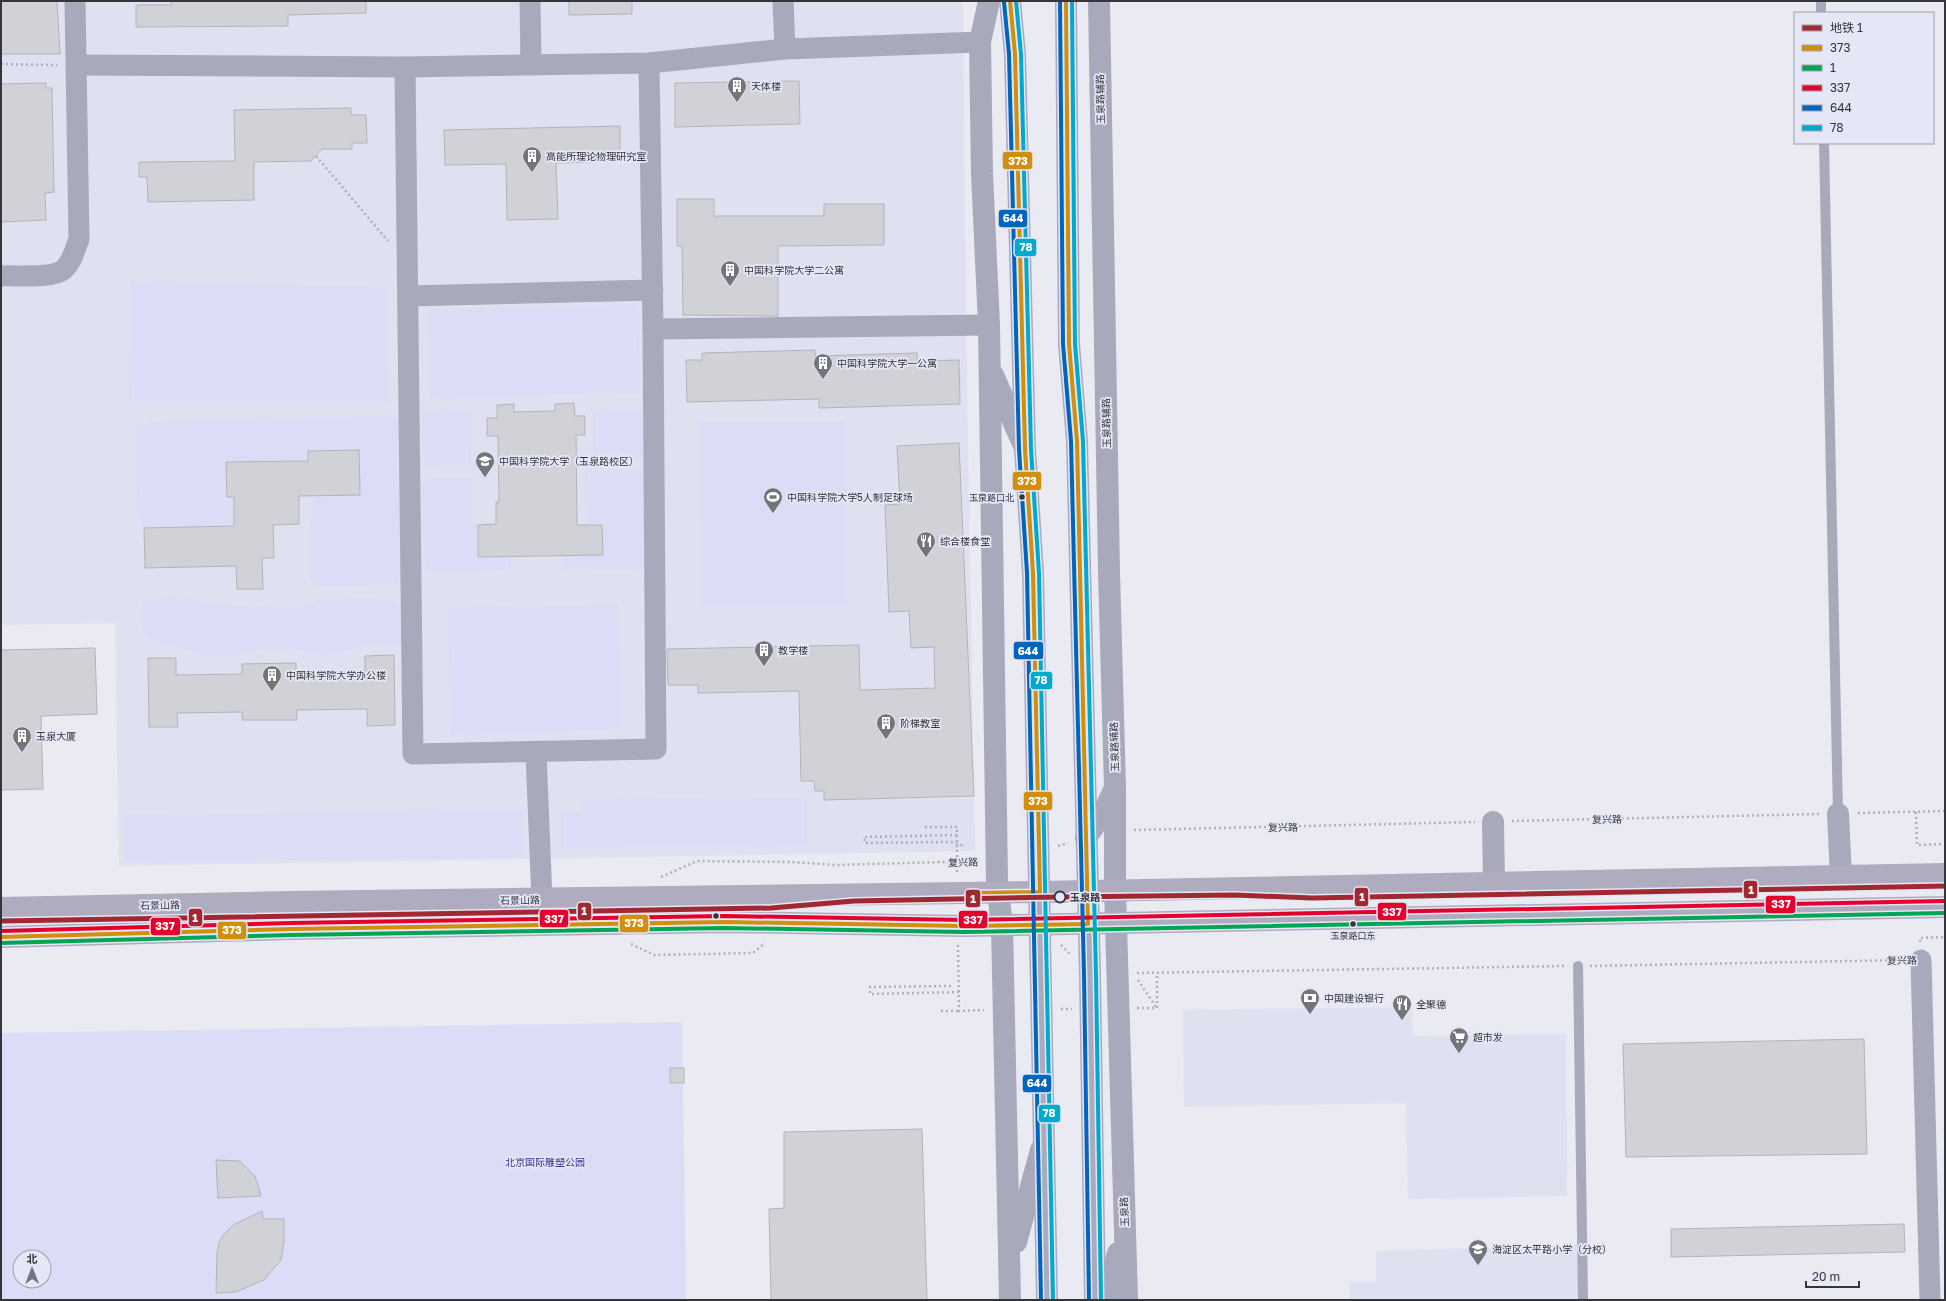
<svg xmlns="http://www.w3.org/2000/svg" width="1946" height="1301" viewBox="0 0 1946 1301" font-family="'Golos Text','Noto Sans SC',sans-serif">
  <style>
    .built { fill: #dfe0f0 }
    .green { fill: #dbdcf5; fill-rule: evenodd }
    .building { fill: #d1d2d8; stroke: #b3b4ba }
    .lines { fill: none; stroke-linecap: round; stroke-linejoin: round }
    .path { stroke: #b0b0bc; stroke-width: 2.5; stroke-dasharray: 2 3; stroke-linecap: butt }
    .service { stroke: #a9a9bc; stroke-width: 10 }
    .minor { stroke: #a9a9bc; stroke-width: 21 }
    .tertiary { stroke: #a9a9bc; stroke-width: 22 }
    .primary { stroke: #acaabe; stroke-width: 22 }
    .trunk { stroke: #aeacbe; stroke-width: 22 }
    .bus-1-casing { stroke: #e5e6f6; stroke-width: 7 }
    .bus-2-casing { stroke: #e5e6f6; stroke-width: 7 }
    .bus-3-casing { stroke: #e5e6f6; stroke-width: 7 }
    .bus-4-casing { stroke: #e5e6f6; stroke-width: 7 }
    .bus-5-casing { stroke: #e5e6f6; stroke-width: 7 }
    .bus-1 { stroke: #d08f0c; stroke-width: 4 }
    .bus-2 { stroke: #00a651; stroke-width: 4 }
    .bus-3 { stroke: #e4002b; stroke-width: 4 }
    .bus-4 { stroke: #0065bd; stroke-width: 4 }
    .bus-5 { stroke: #00a9ce; stroke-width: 4 }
    .metro-1-casing { stroke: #e5e6f6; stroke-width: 8 }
    .metro-1 { stroke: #a12830; stroke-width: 5 }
    .bus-dot { fill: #35353b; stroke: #e5e6f6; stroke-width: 1.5 }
    .stop-dot { fill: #e5e6f6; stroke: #35353b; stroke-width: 2 }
    .labels { text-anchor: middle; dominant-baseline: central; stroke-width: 3.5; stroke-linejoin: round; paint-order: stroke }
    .bus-label { font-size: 9px; fill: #35353b; stroke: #e5e6f6; text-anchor: end }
    .poi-label { font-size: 10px; fill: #35353b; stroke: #e5e6f6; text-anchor: start }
    .street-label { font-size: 10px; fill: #35353b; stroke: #e5e6f6 }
    .stop-label { font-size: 10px; font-weight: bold; fill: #35353b; stroke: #e5e6f6; text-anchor: start }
    .park-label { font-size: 10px; fill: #413194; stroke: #e5e6f6 }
    .line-badge { stroke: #e5e6f6; stroke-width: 1.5 }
    .badge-label { font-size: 11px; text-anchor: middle; font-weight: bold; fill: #fff }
  </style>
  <rect width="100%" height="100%" fill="#e9eaf2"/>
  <!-- built -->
  <g class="built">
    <path d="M1 1H963L966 325 975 851 119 866 115 623 1 625Z"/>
    <path d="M1412 1007 1413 1036 1566 1034 1567 1196 1408 1199 1406 1103 1184 1107 1183 1010Z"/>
    <path d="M1579 1245 1580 1300H1350L1349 1282H1376V1251Z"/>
  </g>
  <!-- green -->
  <g class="green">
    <path d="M131 282 386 286 388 402H129Z"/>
    <path d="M638 304 640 393 430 398 428 310Z"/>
    <path d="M463 409 470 412 471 464 425 465 423 460 422 416 427 412Z"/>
    <path d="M638 409 642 412 643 453 641 458 593 461V411Z"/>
    <path d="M391 416 400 422 403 431 400 576 397 584 388 586 319 587 310 579C309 550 307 523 317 495H359V450L308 451V461L226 462 227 497H234V526L144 528 138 517 136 456 138 430 148 421Z"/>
    <path d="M700 421H846V606L701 607Z"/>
    <path d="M644 470 646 565 641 569 564 570V555H603L602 525H587L585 471Z"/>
    <path d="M437 477H472V525H478V557L511 556V571L436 572 427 568 424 562 422 485 426 480Z"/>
    <path d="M167 596 220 604 298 609 318 600 391 598C404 608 401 629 401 645H368L337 654 313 653 285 649H260L237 656H205L186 650 150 641C140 626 139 619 144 602Z"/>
    <path d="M618 604 622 730 451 734 448 608Z"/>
    <path d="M807 797V845L561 848V812L582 811V800Z"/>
    <path d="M522 809 523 857 124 862V815Z"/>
    <path d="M682 1022 686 1300H1V1033ZM20 1257H44V1281H20Z"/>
  </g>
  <!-- building -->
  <g class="building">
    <path d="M1 1H57L60 54H1Z"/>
    <path d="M171 1H366V13L288 15V26L136 27V5H171Z"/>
    <path d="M569 1H632V14L569 15Z"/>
    <path d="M799 81 800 124 675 127V83Z"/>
    <path d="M46 83V88H52L54 192 45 193 46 220 1 222V84Z"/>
    <path d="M351 108V115H366L367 143H352V149H322L311 161 254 162V200L148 202 147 177H139V162L235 161 234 110Z"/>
    <path d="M620 126V161L556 163 558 219 507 220 506 164 445 165 444 130Z"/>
    <path d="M677 199H714V216H824V204H884V245L778 246V316L683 315 682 246H677Z"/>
    <path d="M815 350V356L917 353V361L959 360 960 404 819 408V399L687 402 686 360H702V353Z"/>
    <path d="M574 403 575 416H585V435H576L577 525H602L603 555 478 557V525L496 524V502H499L498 436H487V418H497V405L514 404V412L555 411V404Z"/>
    <path d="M959 443 974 796 824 800V791H815L814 781H801L799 691 698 693V685H668L667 649 859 645 860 690 935 688 934 647 911 648 909 611 889 612 885 505 900 504 897 446Z"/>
    <path d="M359 450 360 495 299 496V524L273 525 274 558H262L263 589H237L236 566 145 568 144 528 234 526V497H227L226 462 308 461V451Z"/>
    <path d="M95 648 97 714 41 716 43 789 1 790V650Z"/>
    <path d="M394 655 395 725 367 726V709L297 710V720H242V712L177 713 178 727H149L148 658H176V675L242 674V664L296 663V673L365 671V656Z"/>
    <path d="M1864 1039 1867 1154 1626 1157 1623 1044Z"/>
    <rect x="670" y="1068" width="14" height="15"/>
    <path d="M922 1129 927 1300H771L769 1209 784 1208V1132Z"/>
    <path d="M216 1160 240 1161 255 1176 261 1196 218 1198Z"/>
    <path d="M262 1211 263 1219H284V1241L281 1260 264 1280 236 1292 216 1293 217 1253 219 1243 223 1235 235 1224Z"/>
    <path d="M1904 1224 1905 1252 1671 1257V1229Z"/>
  </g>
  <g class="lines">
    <!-- path -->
    <g class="path">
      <path d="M1 64 57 65"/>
      <path d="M316 156 388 241"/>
      <path d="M1916 812 1917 845 1945 844"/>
      <path d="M1858 813 1945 811"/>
      <path d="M1512 821 1819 814"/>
      <path d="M925 827H957V874"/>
      <path d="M1134 830 1475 822"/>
      <path d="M957 835 864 837 865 843 951 842 965 846"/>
      <path d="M1058 846 1068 843"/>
      <path d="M661 877 697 861 792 862 836 865 979 861"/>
      <path d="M1920 942V938L1945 937"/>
      <path d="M631 944 654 955 753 953 765 943"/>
      <path d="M958 945 959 1011 984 1010"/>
      <path d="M1061 945 1070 954"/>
      <path d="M1590 966 1903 960"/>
      <path d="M1137 973 1565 966"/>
      <path d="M1138 980 1156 1007"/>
      <path d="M951 986 870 987V994L959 992"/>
      <path d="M1137 1008H1157"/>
      <path d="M1157 1008V973"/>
      <path d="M1061 1009H1072"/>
      <path d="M941 1011H959"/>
    </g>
    <!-- service -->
    <g class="service">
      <path d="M1821 1V13"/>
      <path d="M1824 143 1838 814"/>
      <path d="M1578 966 1583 1300"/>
    </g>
    <!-- minor -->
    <g class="minor">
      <path d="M530 1 531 65"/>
      <path d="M783 1 785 49"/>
      <path d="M78 65 405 67 649 63 785 49 980 42"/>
      <path d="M405 67 413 754 656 749 653 329 649 63"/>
      <path d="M1 276C16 275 51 279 63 270 72 263 75 249 79 239L75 1"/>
      <path d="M408 296 653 290"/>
      <path d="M653 329 989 325"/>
      <path d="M536 753 542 900"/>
      <path d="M1921 960 1930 1300"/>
    </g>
    <!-- tertiary -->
    <g class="tertiary">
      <path d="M989 1 980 42 982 174 989 325 997 882 1002 926 1010 1300"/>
      <path d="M993 375 1025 448"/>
      <path d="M1115 791V889L1127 1300"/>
      <path d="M1838 814 1841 876"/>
      <path d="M1493 822 1494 882"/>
      <path d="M1086 838 1104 811 1115 788 1109 572 1099 1"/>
      <path d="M1016 1242 1041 1150"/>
      <path d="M1106 1300 1118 1253"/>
    </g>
    <!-- primary -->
    <g class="primary">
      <path d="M1010 1 1015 54 1025 449 1033 573 1047 1300"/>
      <path d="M1066 1 1069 344 1077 441 1090 974 1095 1300"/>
    </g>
    <!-- trunk -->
    <g class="trunk">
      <path d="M1 908 290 902 1040 892 1945 874"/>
      <path d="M1 937 291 929 725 922 964 926 1945 907"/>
    </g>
    <!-- bus-1 casing -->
    <g class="bus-1-casing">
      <g id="bus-1">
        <path d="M971 893 1040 892 1033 573 1025 449 1015 54 1010 1"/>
        <path d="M1 937 291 929 725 922 964 926 1088 924 1077 441 1069 344 1066 1"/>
      </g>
    </g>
    <!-- bus-2 casing -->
    <g class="bus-2-casing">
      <path id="bus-2" d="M1 943 291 935 725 928 964 932 1945 913"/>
    </g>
    <!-- bus-3 casing -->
    <g class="bus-3-casing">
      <path id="bus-3" d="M1 931 291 923 725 916 964 920 1945 901"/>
    </g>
    <!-- bus-4 casing -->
    <g class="bus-4-casing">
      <g id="bus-4">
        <path d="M1060 1 1063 344 1071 441 1084 974 1089 1300"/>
        <path d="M1004 2 1009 54 1019 449 1027 573 1041 1300"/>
      </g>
    </g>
    <!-- bus-5 casing -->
    <g class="bus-5-casing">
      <g id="bus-5">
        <path d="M1016 1 1021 54 1031 449 1039 573 1053 1300"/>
        <path d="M1072 1 1075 344 1083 441 1096 974 1101 1300"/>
      </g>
    </g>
    <!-- bus-1 -->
    <use href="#bus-1" class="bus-1"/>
    <!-- bus-2 -->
    <use href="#bus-2" class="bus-2"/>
    <!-- bus-3 -->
    <use href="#bus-3" class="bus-3"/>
    <!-- bus-4 -->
    <use href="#bus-4" class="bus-4"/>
    <!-- bus-5 -->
    <use href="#bus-5" class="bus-5"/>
    <!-- metro-1 casing -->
    <g class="metro-1-casing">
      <path id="metro-1" d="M1 921 771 908 854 901 1060 897 1235 895 1312 898 1945 886"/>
    </g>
    <!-- metro-1 -->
    <use href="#metro-1" class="metro-1"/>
  </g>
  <!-- icons -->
  <defs>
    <g id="building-pin" transform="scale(1)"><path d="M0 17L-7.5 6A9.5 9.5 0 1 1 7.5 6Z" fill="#74747b" stroke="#e5e6f6"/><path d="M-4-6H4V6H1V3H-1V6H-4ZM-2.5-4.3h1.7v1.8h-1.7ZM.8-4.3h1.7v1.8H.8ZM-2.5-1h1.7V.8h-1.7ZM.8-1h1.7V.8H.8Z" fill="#fff"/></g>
    <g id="university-pin" transform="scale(1)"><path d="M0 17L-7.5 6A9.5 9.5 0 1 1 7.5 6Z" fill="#74747b" stroke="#e5e6f6"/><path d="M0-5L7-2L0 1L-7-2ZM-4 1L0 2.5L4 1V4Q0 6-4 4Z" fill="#fff"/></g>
    <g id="stadium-pin" transform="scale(1)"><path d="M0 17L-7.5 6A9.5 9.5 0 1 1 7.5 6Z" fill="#74747b" stroke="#e5e6f6"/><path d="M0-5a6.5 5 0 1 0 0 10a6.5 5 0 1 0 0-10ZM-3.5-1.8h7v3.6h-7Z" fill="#fff"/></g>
    <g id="restaurant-pin" transform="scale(1)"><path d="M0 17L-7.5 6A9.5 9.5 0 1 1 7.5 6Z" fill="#74747b" stroke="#e5e6f6"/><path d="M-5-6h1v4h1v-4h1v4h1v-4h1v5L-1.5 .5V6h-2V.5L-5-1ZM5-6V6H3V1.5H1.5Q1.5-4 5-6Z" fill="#fff"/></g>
    <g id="bank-pin" transform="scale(1)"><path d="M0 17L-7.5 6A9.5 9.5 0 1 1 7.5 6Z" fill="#74747b" stroke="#e5e6f6"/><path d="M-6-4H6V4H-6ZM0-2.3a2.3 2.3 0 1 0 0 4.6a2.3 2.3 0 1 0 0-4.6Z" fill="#fff"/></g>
    <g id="supermarket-pin" transform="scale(1)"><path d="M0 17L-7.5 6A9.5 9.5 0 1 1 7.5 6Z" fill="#74747b" stroke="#e5e6f6"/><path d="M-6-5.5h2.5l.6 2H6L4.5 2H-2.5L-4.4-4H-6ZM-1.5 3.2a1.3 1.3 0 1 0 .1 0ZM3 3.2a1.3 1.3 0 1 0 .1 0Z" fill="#fff"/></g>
    <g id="school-pin" transform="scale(1)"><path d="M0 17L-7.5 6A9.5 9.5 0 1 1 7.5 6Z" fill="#74747b" stroke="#e5e6f6"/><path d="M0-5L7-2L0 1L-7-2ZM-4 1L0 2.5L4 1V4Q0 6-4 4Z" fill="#fff"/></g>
  </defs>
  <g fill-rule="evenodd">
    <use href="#building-pin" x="737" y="86"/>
    <use href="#building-pin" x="532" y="156"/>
    <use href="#building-pin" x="730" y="270"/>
    <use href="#building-pin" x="823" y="363"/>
    <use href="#university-pin" x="485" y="461"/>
    <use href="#stadium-pin" x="773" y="497"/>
    <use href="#restaurant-pin" x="926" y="541"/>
    <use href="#building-pin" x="764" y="650"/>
    <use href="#building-pin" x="272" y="675"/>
    <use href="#building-pin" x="886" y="723"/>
    <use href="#building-pin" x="22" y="736"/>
    <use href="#bank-pin" x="1310" y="998"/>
    <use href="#restaurant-pin" x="1402" y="1004"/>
    <use href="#supermarket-pin" x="1459" y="1037"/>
    <use href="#school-pin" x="1478" y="1249"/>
  </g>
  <!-- markers -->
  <g class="bus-dot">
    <circle cx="1022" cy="497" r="3.5"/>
    <circle cx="716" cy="916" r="3.5"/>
    <circle cx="1353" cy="924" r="3.5"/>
  </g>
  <circle class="stop-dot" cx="1060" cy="897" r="5.5"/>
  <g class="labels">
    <!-- bus labels -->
    <g class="bus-label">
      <text x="1014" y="497">玉泉路口北</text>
      <text x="1353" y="935" text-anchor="middle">玉泉路口东</text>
    </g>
    <!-- poi labels -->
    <g class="poi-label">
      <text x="751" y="86">天体楼</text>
      <text x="546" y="156">高能所理论物理研究室</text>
      <text x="744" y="270">中国科学院大学二公寓</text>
      <text x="837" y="363">中国科学院大学一公寓</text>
      <text x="499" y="461">中国科学院大学（玉泉路校区）</text>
      <text x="787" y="497">中国科学院大学5人制足球场</text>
      <text x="940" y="541">综合楼食堂</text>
      <text x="778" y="650">教学楼</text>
      <text x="286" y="675">中国科学院大学办公楼</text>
      <text x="900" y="723">阶梯教室</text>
      <text x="36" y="736">玉泉大厦</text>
      <text x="1324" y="998">中国建设银行</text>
      <text x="1416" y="1004">全聚德</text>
      <text x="1473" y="1037">超市发</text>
      <text x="1492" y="1249">海淀区太平路小学（分校）</text>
    </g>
    <!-- street labels -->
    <g class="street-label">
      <text transform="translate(1100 99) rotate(-91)">玉泉路辅路</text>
      <text transform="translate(1106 423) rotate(-91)">玉泉路辅路</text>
      <text transform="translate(1114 747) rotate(-92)">玉泉路辅路</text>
      <text transform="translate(1607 819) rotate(-1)">复兴路</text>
      <text transform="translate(1283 827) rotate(-1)">复兴路</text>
      <text transform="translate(963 862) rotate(-2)">复兴路</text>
      <text transform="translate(520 900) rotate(-1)">石景山路</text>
      <text transform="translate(160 905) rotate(-1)">石景山路</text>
      <text transform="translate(1902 960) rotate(-1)">复兴路</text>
      <text transform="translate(1124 1212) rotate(-92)">玉泉路</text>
    </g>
    <!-- stop labels -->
    <g class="stop-label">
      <text x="1070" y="897">玉泉路</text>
    </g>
    <!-- park labels -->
    <g class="park-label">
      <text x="545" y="1162">北京国际雕塑公园</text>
    </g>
  </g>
  <g class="line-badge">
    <rect x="1002" y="151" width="31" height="19" rx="4" fill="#d08f0c"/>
    <rect x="998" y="209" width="30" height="19" rx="4" fill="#0065bd"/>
    <rect x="1014" y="238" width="23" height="19" rx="4" fill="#00a9ce"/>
    <rect x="1012" y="471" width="30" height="20" rx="4" fill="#d08f0c"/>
    <rect x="1013" y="641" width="31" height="19" rx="4" fill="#0065bd"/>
    <rect x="1030" y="671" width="23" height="19" rx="4" fill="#00a9ce"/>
    <rect x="1023" y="791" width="30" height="20" rx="4" fill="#d08f0c"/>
    <rect x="1743" y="880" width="15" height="19" rx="4" fill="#a12830"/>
    <rect x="1354" y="887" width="15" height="20" rx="4" fill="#a12830"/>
    <rect x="965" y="889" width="16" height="19" rx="4" fill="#a12830"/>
    <rect x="1765" y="895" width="31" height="19" rx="4" fill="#e4002b"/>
    <rect x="577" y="902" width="15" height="19" rx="4" fill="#a12830"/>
    <rect x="1377" y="902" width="30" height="19" rx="4" fill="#e4002b"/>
    <rect x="188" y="908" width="15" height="19" rx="4" fill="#a12830"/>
    <rect x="539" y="909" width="30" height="19" rx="4" fill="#e4002b"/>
    <rect x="958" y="910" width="30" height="19" rx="4" fill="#e4002b"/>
    <rect x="619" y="914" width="30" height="19" rx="4" fill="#d08f0c"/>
    <rect x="150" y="917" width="31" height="19" rx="4" fill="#e4002b"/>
    <rect x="217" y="921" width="30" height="19" rx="4" fill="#d08f0c"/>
    <rect x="1022" y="1074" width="30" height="19" rx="4" fill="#0065bd"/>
    <rect x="1038" y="1104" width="23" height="19" rx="4" fill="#00a9ce"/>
  </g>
  <g class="badge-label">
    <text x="1018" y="165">373</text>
    <text x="1013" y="222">644</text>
    <text x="1026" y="251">78</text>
    <text x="1027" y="485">373</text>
    <text x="1028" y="655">644</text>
    <text x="1041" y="684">78</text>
    <text x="1038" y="805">373</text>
    <text x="1751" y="894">1</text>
    <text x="1362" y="901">1</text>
    <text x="973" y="903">1</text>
    <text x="1781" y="908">337</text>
    <text x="584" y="915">1</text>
    <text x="1392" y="916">337</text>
    <text x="195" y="922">1</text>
    <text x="554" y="923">337</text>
    <text x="973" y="924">337</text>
    <text x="634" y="927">373</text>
    <text x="165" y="930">337</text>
    <text x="232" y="934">373</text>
    <text x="1037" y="1087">644</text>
    <text x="1049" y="1117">78</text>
  </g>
  <!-- border -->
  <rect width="1946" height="1301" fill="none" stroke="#35353b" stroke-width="4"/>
  <!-- legend -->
  <rect x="1794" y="12" width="140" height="132" fill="#e5e6f6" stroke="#9f9fab"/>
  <rect x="1802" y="25" width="20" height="6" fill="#a12830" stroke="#9f9fab"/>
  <text x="1830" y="32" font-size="12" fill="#35353b">地铁 1</text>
  <rect x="1802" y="45" width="20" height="6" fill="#d08f0c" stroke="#9f9fab"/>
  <text x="1830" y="52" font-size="12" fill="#35353b">373</text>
  <rect x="1802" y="65" width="20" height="6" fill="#00a651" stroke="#9f9fab"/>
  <text x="1830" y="72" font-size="12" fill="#35353b">1</text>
  <rect x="1802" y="85" width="20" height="6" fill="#e4002b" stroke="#9f9fab"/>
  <text x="1830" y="92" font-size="12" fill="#35353b">337</text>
  <rect x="1802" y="105" width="20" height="6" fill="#0065bd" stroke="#9f9fab"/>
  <text x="1830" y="112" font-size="12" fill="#35353b">644</text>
  <rect x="1802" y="125" width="20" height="6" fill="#00a9ce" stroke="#9f9fab"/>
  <text x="1830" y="132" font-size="12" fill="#35353b">78</text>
  <!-- north arrow -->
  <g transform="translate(32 1269) rotate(359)"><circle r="19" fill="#e5e6f6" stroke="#9f9fab"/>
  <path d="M0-3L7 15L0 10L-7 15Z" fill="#74747b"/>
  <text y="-6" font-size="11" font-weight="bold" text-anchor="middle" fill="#35353b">北</text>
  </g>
  <!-- scale -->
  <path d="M1806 1281v6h53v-6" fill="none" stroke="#35353b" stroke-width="2"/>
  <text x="1812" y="1281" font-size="12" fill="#35353b" stroke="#e5e6f6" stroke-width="3" paint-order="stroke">20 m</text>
</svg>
